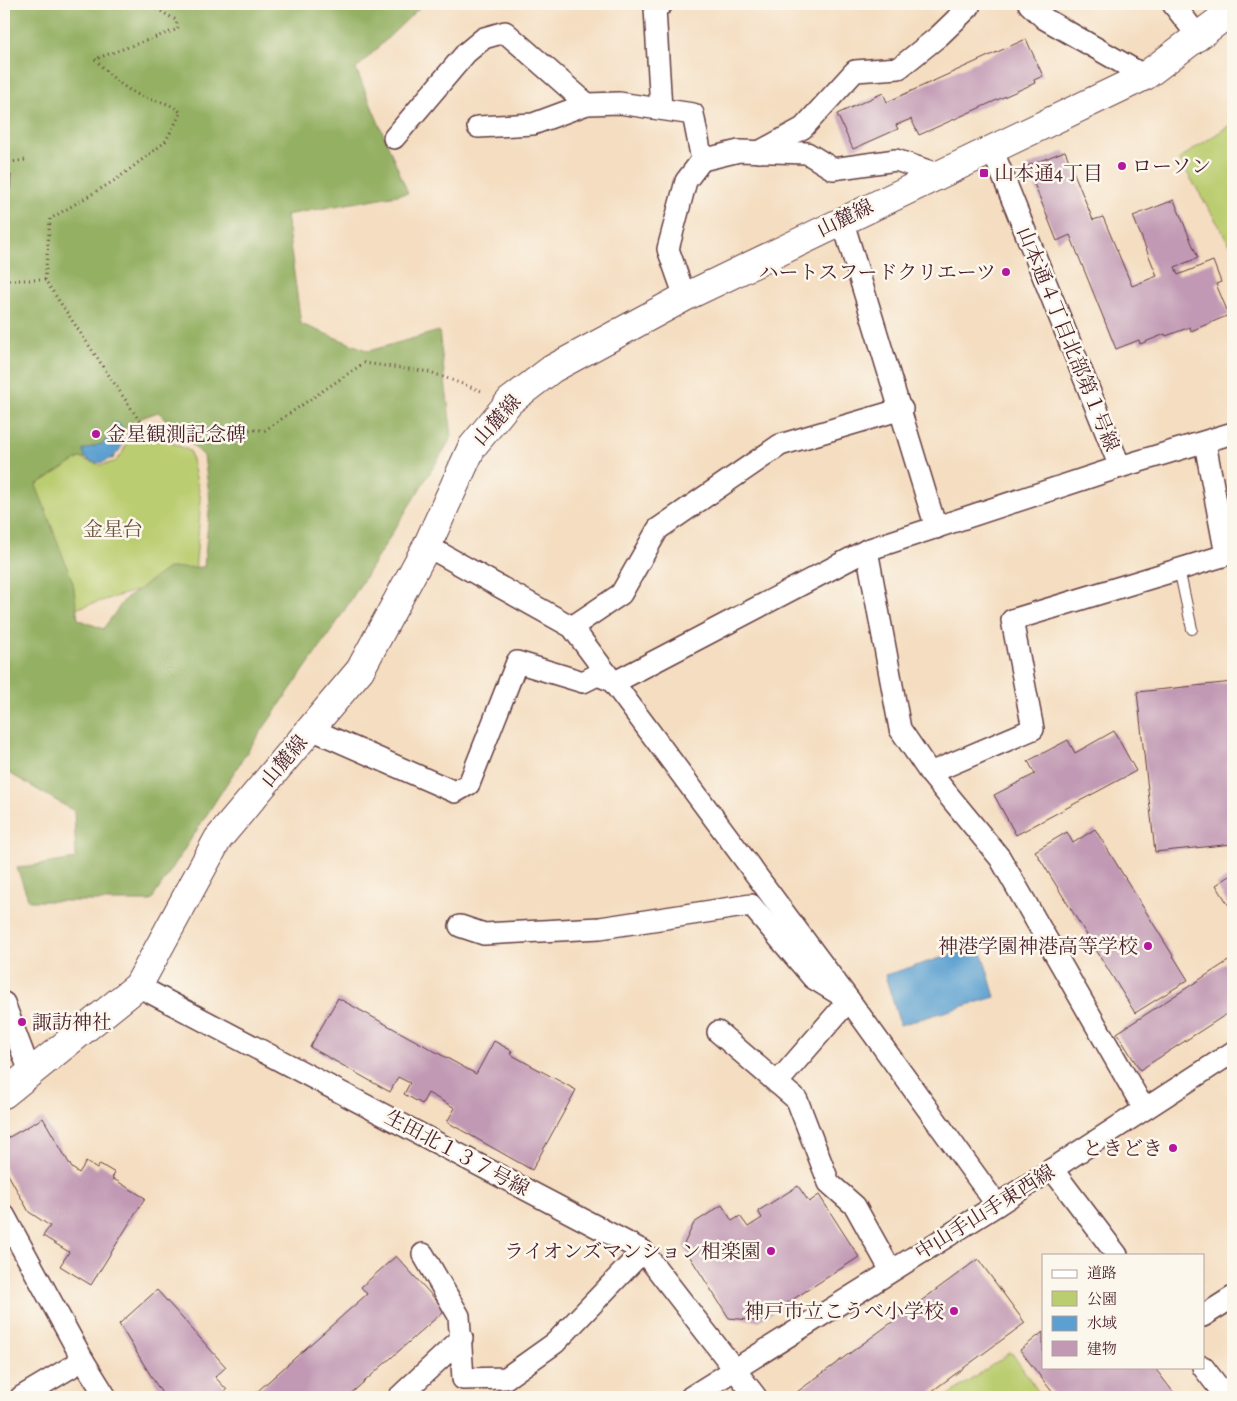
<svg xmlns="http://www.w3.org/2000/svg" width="1237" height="1401" viewBox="0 0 1237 1401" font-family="Alegreya,'Noto Serif JP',serif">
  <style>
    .green { fill: #bbcd71; stroke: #82764e }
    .forest { fill: #94b063; stroke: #6f6847; fill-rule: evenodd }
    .water { fill: #5ba0d0; stroke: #52607e }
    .building { fill: #c199b4 }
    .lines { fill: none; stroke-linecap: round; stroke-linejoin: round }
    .service-casing { stroke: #643c41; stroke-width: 12 }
    .minor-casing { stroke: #643c41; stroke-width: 24 }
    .primary-casing { stroke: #643c41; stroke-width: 30 }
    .path { stroke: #643c41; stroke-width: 3; stroke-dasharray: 1 4; stroke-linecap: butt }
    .service { stroke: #fff; stroke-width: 10 }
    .minor { stroke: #fff; stroke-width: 21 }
    .primary { stroke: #fff; stroke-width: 28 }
    .poi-dot { fill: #b5179e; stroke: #fbf7ec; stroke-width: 2 }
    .labels { text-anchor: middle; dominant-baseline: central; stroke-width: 5; stroke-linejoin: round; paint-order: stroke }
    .poi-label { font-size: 20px; fill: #4a1f2b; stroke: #fbf7ec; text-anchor: end }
    .street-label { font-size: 20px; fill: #4a1f2b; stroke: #fbf7ec }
    .park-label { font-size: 20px; fill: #6c5340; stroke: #fbf7ec }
  </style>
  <rect width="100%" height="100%" fill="#fbf7ec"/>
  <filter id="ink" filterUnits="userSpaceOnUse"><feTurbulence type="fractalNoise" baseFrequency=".02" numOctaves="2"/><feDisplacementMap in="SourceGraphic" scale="10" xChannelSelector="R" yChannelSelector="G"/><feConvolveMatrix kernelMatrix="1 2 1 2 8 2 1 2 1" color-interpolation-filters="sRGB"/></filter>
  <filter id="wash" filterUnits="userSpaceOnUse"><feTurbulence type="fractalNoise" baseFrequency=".0096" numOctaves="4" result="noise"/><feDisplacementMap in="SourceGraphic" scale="20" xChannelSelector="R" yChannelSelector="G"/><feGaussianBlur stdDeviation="1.12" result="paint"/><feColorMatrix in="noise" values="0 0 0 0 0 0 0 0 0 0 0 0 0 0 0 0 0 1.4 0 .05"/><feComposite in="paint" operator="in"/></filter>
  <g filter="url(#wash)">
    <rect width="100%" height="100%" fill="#f4ddc0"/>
    <!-- green -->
    <g class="green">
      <path d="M1233 123V249L1179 159Z"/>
      <path d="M129 423 190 451 201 500 195 573 71 610 19 444 74 445 85 460 100 465 115 462 122 454 126 445Z"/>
      <path d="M1011 1352 1042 1397H946Z"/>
    </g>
    <!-- forest -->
    <path class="forest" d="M4 4H423L356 69 408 193 286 215 301 324 369 351 439 331 452 437 334 627 251 746 151 901H29L17 868 76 859 74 811 4 770ZM158 412 204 456 210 501 204 567 168 568 125 599 103 629 78 619 73 583 36 485 80 458 113 459 128 423Z"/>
    <!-- water -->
    <g class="water">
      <path d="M113 423H118C123 426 123 430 123 436 125 461 86 474 83 450L104 443 111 432Z"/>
      <path d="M980 946 995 997 900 1025 885 975Z"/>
    </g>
    <g id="blocks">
      <!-- building -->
      <g class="building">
        <path d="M1026 39 1043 76 1034 80 1035 83 919 135 911 119 896 125 898 129 853 149 837 114 883 93 887 102Z"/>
        <path d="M1065 151 1093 220 1103 217 1132 286 1157 276 1133 216 1174 200 1198 258 1175 267 1178 275 1213 261 1221 282 1216 284 1229 315 1191 331 1190 327 1166 336 1165 334 1140 344 1139 340 1116 349 1070 235 1057 241 1027 166Z"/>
        <path d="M4 175H11L10 189H4Z"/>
        <path d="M1233 682V844L1155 852 1137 692Z"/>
        <path d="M1114 731 1136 771 1016 835 994 795 1035 774 1028 761 1068 740 1075 753Z"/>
        <path d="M1095 829 1188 980 1135 1013 1035 851 1067 832 1073 843Z"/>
        <path d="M1233 874V912L1216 885Z"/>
        <path d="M1233 958V1010L1140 1070 1117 1033Z"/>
        <path d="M338 998 476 1074 494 1041 512 1051 510 1054 576 1090 532 1170 447 1122 455 1108 428 1093 422 1104 404 1094 410 1083 398 1077 390 1092 310 1047Z"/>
        <path d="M43 1118 72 1168 79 1173 86 1162 97 1169 100 1164 115 1173 112 1178 145 1198 91 1285 60 1266 69 1252 43 1236 50 1226 29 1212 4 1167V1140Z"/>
        <path d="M798 1186 809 1202 819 1195 859 1257 759 1321 729 1318 683 1246 694 1223 722 1205 732 1221 740 1216 748 1227 762 1218 758 1211Z"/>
        <path d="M396 1256 445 1310 347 1397H251L367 1294 361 1287Z"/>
        <path d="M978 1259 1025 1323 924 1397H801L797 1392Z"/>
        <path d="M157 1290 226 1367 215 1377 227 1390 219 1397H164L119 1324Z"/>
        <path d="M1043 1332V1367H1154L1177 1397H1056L1020 1350Z"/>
      </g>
    </g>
  </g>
  <g filter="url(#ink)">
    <use href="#blocks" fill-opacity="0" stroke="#643c41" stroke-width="1"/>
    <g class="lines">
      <!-- service casing -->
      <g class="service-casing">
        <path id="service" d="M1179 569 1192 629"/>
      </g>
      <!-- minor casing -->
      <g class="minor-casing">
        <g id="minor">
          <path d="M1029 4 1045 19 1145 76"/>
          <path d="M1173 4 1198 36"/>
          <path d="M661 109 655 8 662 4"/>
          <path d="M478 127 533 124 587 104"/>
          <path d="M394 138 466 53 484 38 505 32 587 104 619 103 693 114 702 160 686 181 668 249 685 297"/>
          <path d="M992 149 1120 467"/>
          <path d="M759 152 803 128 855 71 899 68 939 36 969 7"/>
          <path d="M702 160 739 151 807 153 833 169 896 160 937 174"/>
          <path d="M842 219 936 528"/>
          <path d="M427 546 572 627 849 1000 997 1205"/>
          <path d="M867 550 900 729 930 773 1000 858 1144 1109"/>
          <path d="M572 627 621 594 658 529 780 445 902 409"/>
          <path d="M311 729 455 792 469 784 517 662 583 682 597 675 610 680H619L867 550 1120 467 1233 433"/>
          <path d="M930 773 1033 729 1012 620 1226 555 1205 443"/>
          <path d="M460 926 484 934 600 928 751 905 813 978 849 1000 777 1083"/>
          <path d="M138 986 643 1251 756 1397"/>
          <path d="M4 1003 30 1072"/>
          <path d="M718 1032 797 1100 829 1183 855 1206 891 1271"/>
          <path d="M1052 1169 1117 1255"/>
          <path d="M4 1215 83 1360 106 1397"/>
          <path d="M423 1254 459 1316 463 1379 506 1378 555 1343 643 1251"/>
          <path d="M1203 1316 1233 1297"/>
          <path d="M1203 1367 1226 1397"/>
          <path d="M21 1397 83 1360"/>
          <path d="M399 1397 462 1338"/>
          <path d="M691 1397 997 1205 1233 1052"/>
        </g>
      </g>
      <!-- primary casing -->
      <g class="primary-casing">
        <path id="primary" d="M4 1094 138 986 218 839 360 670 427 546 472 447 510 401 552 369 685 297 1145 76 1233 10"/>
      </g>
      <!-- path -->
      <g class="path">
        <path d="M148 4 176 20 178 29 95 59C109 74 122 88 141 96 155 102 170 101 181 113L165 142 117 179 50 219 45 280 145 429 265 430 364 363 430 372 484 392"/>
        <path d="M4 163 25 160"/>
        <path d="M4 280H45"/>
      </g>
      <!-- service -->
      <use href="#service" class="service"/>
      <!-- minor -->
      <use href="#minor" class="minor"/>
      <!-- primary -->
      <use href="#primary" class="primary"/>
    </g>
  </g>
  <!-- markers -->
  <g class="poi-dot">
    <circle cx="1122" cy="166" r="5"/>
    <rect x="979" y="168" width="10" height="10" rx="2.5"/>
    <circle cx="1006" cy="272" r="5"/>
    <circle cx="96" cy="434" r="5"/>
    <circle cx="1148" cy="946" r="5"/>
    <circle cx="22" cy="1022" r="5"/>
    <circle cx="1173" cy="1148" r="5"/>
    <circle cx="771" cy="1251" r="5"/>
    <circle cx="954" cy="1311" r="5"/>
  </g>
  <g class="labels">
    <!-- poi labels -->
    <g class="poi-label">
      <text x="1132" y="166" text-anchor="start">ローソン</text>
      <text x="994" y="173" text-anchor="start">山本通4丁目</text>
      <text x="996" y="272">ハートスフードクリエーツ</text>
      <text x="106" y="434" text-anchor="start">金星観測記念碑</text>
      <text x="1138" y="946">神港学園神港高等学校</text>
      <text x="32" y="1022" text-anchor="start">諏訪神社</text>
      <text x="1163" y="1148">ときどき</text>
      <text x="761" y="1251">ライオンズマンション相楽園</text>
      <text x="944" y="1311">神戸市立こうべ小学校</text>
    </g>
    <!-- street labels -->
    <g class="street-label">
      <text transform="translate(845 218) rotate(-26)">山麓線</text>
      <text transform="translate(1068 339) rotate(68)">山本通４丁目北部第１号線</text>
      <text transform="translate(497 420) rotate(-48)">山麓線</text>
      <text transform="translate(284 761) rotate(-50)">山麓線</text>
      <text transform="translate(457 1153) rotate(28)">生田北１３７号線</text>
      <text transform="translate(985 1212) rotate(-32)">中山手山手東西線</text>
    </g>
    <!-- park labels -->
    <g class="park-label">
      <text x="113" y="529">金星台</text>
    </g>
  </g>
  <!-- margin -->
  <rect width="1237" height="1401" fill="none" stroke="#fbf7ec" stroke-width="20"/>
  <!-- legend -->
  <rect x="1042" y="1254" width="162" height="115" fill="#fbf7ec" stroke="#b4a19f"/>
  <rect x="1052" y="1270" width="25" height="8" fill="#ffffff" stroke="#b4a19f"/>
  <text x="1087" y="1278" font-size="15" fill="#4a1f2b">道路</text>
  <rect x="1052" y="1291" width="25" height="15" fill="#bbcd71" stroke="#b4a19f"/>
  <text x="1087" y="1304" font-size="15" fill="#4a1f2b">公園</text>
  <rect x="1052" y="1316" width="25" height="15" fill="#5ba0d0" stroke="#b4a19f"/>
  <text x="1087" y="1328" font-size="15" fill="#4a1f2b">水域</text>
  <rect x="1052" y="1341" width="25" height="15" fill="#c199b4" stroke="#b4a19f"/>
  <text x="1087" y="1354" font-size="15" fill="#4a1f2b">建物</text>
</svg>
